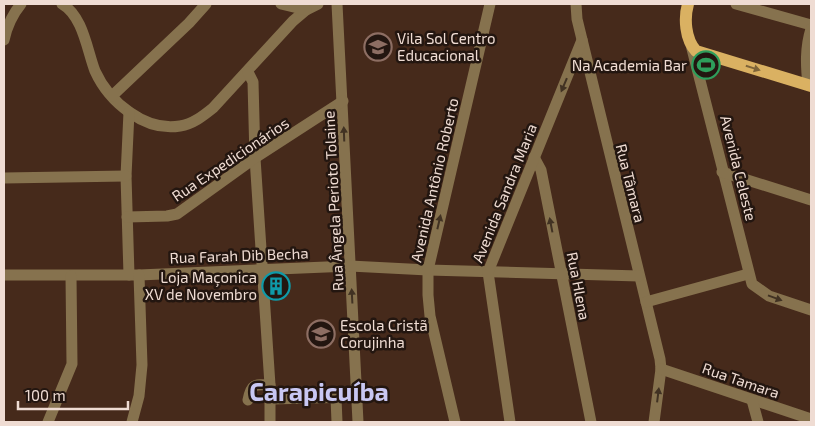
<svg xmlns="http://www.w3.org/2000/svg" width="815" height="426" viewBox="0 0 815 426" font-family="'Exo 2',sans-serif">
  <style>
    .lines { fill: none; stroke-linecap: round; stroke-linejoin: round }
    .minor { stroke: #86724e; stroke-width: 11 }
    .major { stroke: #dab162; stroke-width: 12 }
    .oneway { fill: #7e6439 }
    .oneway2 { fill: #413223 }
    .labels { text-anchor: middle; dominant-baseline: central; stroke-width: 5; stroke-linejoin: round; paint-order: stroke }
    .poi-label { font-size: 15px; fill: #efdcd3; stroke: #231610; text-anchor: start }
    .street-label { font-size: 15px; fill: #efdcd3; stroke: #231610 }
    .town-label { font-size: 25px; font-weight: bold; fill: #c8c7f3; stroke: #231610 }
  </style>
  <rect width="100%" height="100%" fill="#462a1b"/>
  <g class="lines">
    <!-- minor -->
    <g class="minor">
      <path d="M62 4C83 16 87 50 95 71 109 102 145 132 180 126 193 124 203 116 213 108L293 21 306 10 318 4"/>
      <path d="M281 4 306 10"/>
      <path d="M337 4 358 422"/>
      <path d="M576 4 577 19 660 359 661 369 654 422"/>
      <path d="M736 4 811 25"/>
      <path d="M4 40C7 26 12 15 21 4"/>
      <path d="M691 45 752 284 769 296 811 310"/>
      <path d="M248 72 253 82 255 158 270 385V422"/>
      <path d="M808 85C806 66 805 48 811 29"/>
      <path d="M112 96 189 23 206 4"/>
      <path d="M129 112 126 176 129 275"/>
      <path d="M534 157 541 170 591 422"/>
      <path d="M722 172 811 200"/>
      <path d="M4 178 126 176"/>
      <path d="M127 217 167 216 177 214 255 158 343 101"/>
      <path d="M4 275H139L350 266 428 270 639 276"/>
      <path d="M646 302 748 274"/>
      <path d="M661 369 811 419"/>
      <path d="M336 398 337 422"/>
      <path d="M270 399 356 397"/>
      <path d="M248 400C251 384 254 384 270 385"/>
      <path d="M752 400 758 422"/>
      <path d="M48 422 72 364 71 276"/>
      <path d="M132 422 139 396 142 365 139 275"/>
      <path d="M455 422 430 316 428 295V270L490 4"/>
      <path d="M510 422 488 272 582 40"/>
    </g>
    <!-- major -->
    <path class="major" d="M688 4C684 18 685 39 696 51L811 86"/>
  </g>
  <!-- one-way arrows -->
  <defs><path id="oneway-solid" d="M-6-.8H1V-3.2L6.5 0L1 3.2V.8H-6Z" transform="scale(1.25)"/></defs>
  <use class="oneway" href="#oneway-solid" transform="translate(753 68) rotate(17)"/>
  <g class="oneway2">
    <use href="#oneway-solid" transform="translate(564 85) rotate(113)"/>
    <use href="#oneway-solid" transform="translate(344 134) rotate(-92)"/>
    <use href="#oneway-solid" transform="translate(439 222) rotate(-77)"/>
    <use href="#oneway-solid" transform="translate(551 225) rotate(-101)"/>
    <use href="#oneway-solid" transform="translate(352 296) rotate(-93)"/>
    <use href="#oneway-solid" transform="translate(775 298) rotate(20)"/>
    <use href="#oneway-solid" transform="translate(658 395) rotate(-83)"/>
  </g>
  <!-- icons -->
  <defs>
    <g id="school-ring" transform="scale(1.4375)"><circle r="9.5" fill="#231610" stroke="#8d6e63" stroke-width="1.5"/><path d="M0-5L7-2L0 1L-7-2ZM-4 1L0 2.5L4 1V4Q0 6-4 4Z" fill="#8d6e63"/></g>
    <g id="stadium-ring" transform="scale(1.4375)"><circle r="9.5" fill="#231610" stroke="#2e9e5b" stroke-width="1.5"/><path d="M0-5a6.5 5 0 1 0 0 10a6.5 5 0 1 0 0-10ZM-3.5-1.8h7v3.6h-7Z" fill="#2e9e5b"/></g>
    <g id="building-ring" transform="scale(1.4375)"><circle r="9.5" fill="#231610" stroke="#0f9aa8" stroke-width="1.5"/><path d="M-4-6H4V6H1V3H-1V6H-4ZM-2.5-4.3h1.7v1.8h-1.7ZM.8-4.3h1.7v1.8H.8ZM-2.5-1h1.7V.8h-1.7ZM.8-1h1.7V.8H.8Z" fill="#0f9aa8"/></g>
  </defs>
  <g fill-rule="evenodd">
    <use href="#school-ring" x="378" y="47"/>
    <use href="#stadium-ring" x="706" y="65"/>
    <use href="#building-ring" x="276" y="286"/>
    <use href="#school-ring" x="321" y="334"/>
  </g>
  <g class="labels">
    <!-- poi labels -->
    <g class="poi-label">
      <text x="397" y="38">Vila Sol Centro<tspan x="397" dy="17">Educacional</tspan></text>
      <text x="687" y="65" text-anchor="end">Na Academia Bar</text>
      <text x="257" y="277" text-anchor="end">Loja Maçonica<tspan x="257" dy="17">XV de Novembro</tspan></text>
      <text x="340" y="325">Escola Cristã<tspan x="340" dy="17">Corujinha</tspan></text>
    </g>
    <!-- street labels -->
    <g class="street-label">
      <text transform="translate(230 159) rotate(-34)">Rua Expedicionários</text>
      <text transform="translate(739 168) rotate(76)">Avenida Celeste</text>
      <text transform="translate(434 180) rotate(-77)">Avenida Antônio Roberto</text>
      <text transform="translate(631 183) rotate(76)">Rua Tâmara</text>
      <text transform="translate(504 193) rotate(-68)">Avenida Sandra Maria</text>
      <text transform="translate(333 201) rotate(-93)">Rua Ângela Perioto Tolaine</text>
      <text transform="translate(239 255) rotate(-2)">Rua Farah Dib Becha</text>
      <text transform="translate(579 286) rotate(79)">Rua Hlena</text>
      <text transform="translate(741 380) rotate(19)">Rua Tamara</text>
    </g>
    <!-- town labels -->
    <g class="town-label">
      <text x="319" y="391">Carapicuíba</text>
    </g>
  </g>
  <!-- border -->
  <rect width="815" height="426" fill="none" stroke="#efdcd3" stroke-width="10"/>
  <!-- scale -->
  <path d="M18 401v8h110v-8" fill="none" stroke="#efdcd3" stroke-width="2.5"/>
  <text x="25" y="401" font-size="15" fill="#efdcd3" stroke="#231610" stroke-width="4" paint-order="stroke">100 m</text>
</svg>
